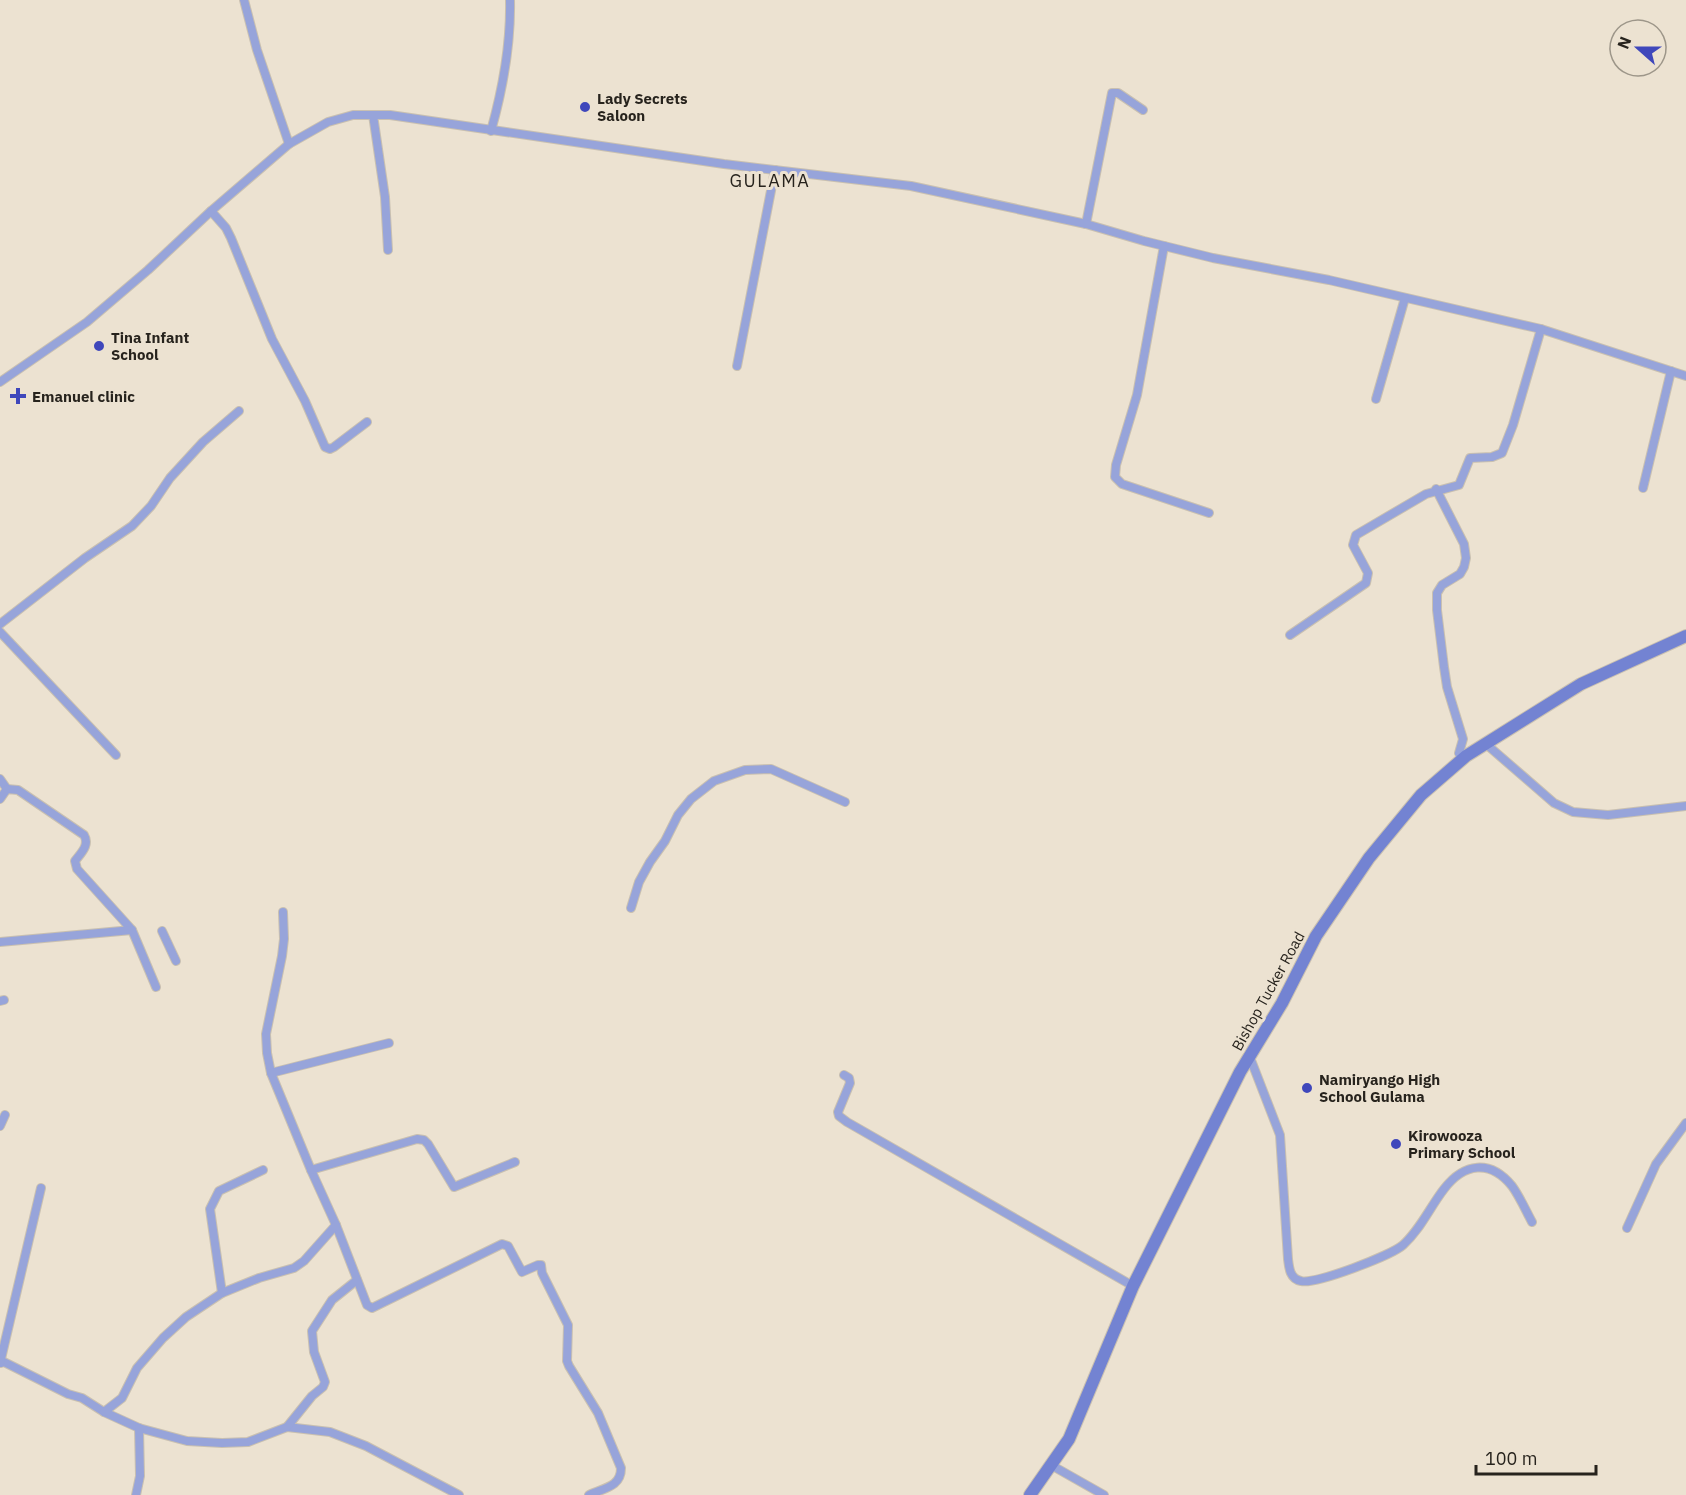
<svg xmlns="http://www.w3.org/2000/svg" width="1686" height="1495" viewBox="0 0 1686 1495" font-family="'IBM Plex Sans',sans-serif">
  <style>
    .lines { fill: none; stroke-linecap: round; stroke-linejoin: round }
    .street-casing { stroke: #c9c0b1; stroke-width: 10 }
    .secondary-casing { stroke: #c9c0b1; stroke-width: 14 }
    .street { stroke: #97a4da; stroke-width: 8 }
    .secondary { stroke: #7383d2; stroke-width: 12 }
    .poi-dot { fill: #3f47bb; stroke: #ece2d1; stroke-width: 2 }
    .labels { text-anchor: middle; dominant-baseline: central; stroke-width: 6; stroke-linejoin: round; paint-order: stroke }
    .poi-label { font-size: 15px; font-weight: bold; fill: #27231d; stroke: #ece2d1; text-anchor: start }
    .street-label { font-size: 15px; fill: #27231d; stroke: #ece2d1 }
    .quarter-label { font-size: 18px; letter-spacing: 1.5px; fill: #27231d; stroke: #ece2d1 }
  </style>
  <rect width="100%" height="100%" fill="#ece2d1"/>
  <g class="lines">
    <!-- street casing -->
    <g class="street-casing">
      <g id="street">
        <path d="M244 0 257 50 289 144"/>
        <path d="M373 115 385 197 388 250"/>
        <path d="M491 131C503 88 511 45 510 0"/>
        <path d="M211 211 226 228 231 238 272 339 305 401 325 447 330 449 334 447 367 422"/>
        <path d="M1086 224 1112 93H1118L1143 110"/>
        <path d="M1164 246 1137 395 1116 465 1115 477 1122 484 1209 513"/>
        <path d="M737 366 775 170"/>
        <path d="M0 382 87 322 148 270 211 211 289 144 328 122 353 115H390L724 164 911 186 1086 224 1144 241 1213 258 1329 280 1541 329 1686 376"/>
        <path d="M1376 399 1405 298"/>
        <path d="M1643 488 1671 371"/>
        <path d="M1436 489 1464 544 1466 558 1464 567 1460 574 1442 585 1437 593V610L1444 667 1447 687 1463 739 1459 753"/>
        <path d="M0 624 85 558 132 526 151 506 170 478 203 442 239 411"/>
        <path d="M0 632 116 755"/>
        <path d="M1290 635 1366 583 1368 573 1353 545 1356 535 1426 494 1459 485 1470 458 1492 457 1502 453 1513 425 1541 329"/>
        <path d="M1486 744 1554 803 1573 812 1608 815 1686 806"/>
        <path d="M0 779 7 789"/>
        <path d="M0 799 7 789 18 790 84 835C90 845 81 853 75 861L77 869 132 930 156 987"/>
        <path d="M631 908 639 882 650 862 665 841 678 815 691 799 714 781 745 770 771 769 845 802"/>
        <path d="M283 912 284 939 282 956 266 1034 267 1053 271 1073 311 1170 336 1225 367 1305 372 1308 502 1244 508 1246 522 1272 538 1265H541L542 1273 568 1325 567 1361 569 1366 598 1413 621 1468C621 1487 604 1488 589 1495"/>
        <path d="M162 931 176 961"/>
        <path d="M0 942 132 930"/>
        <path d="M0 1001 4 1000"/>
        <path d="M1249 1055 1280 1135 1288 1259C1289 1268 1290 1279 1301 1281 1315 1285 1392 1255 1403 1245 1420 1230 1430 1207 1444 1189 1464 1163 1490 1159 1512 1186 1520 1197 1526 1211 1532 1222"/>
        <path d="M271 1073 389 1043"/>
        <path d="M844 1075 849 1078 850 1083 838 1112 839 1116 847 1122 1133 1286"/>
        <path d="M0 1126 5 1115"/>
        <path d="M311 1170 417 1139 424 1140 428 1144 454 1187 515 1162"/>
        <path d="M1627 1228 1656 1164 1686 1123"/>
        <path d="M222 1293 210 1209 219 1191 263 1170"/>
        <path d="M0 1363 4 1362 68 1394 82 1398 104 1412 139 1428 187 1441 222 1443 248 1442 287 1427 330 1432 366 1446 459 1495"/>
        <path d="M0 1363 41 1188"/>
        <path d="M104 1412 122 1398 137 1368 163 1338 186 1317 222 1293 259 1278 294 1268 304 1261 336 1225"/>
        <path d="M287 1427 312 1396 323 1387 325 1382 314 1352 312 1331 332 1300 357 1280"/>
        <path d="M1051 1465 1104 1495"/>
        <path d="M136 1495 140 1476 139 1428"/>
      </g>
    </g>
    <!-- secondary casing -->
    <g class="secondary-casing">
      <path id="secondary" d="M1030 1495 1069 1439 1133 1286 1240 1072 1282 1003 1316 936 1369 858 1421 795 1466 756 1581 684 1686 636"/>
    </g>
    <!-- street -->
    <use href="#street" class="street"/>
    <!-- secondary -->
    <use href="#secondary" class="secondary"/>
  </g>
  <!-- markers -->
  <g class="poi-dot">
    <circle cx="585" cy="107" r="6"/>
    <circle cx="99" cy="346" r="6"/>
    <path d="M15 387h6v6h6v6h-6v6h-6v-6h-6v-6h6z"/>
    <circle cx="1307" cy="1088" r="6"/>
    <circle cx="1396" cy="1144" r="6"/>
  </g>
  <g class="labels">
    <!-- poi labels -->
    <g class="poi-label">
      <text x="597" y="98">Lady Secrets<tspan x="597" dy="17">Saloon</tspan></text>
      <text x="111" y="337">Tina Infant<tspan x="111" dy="17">School</tspan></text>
      <text x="32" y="396">Emanuel clinic</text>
      <text x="1319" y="1079">Namiryango High<tspan x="1319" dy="17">School Gulama</tspan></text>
      <text x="1408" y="1135">Kirowooza<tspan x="1408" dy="17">Primary School</tspan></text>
    </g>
    <!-- street labels -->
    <g class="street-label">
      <text transform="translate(1268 991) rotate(-61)">Bishop Tucker Road</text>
    </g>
    <!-- quarter labels -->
    <g class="quarter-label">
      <text x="770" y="180">GULAMA</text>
    </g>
  </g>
  <!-- north arrow -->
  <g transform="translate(1638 48) rotate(291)"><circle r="28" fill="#ece2d1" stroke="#9d9689" stroke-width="1.5"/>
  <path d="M0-4.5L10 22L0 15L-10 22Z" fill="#3f47bb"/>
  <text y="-9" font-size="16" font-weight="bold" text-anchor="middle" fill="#27231d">N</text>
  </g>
  <!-- scale -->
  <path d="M1476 1465v9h120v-9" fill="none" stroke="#27231d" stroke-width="3"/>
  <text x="1485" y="1465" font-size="18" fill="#27231d" stroke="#ece2d1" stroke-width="4.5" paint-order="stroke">100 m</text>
</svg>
